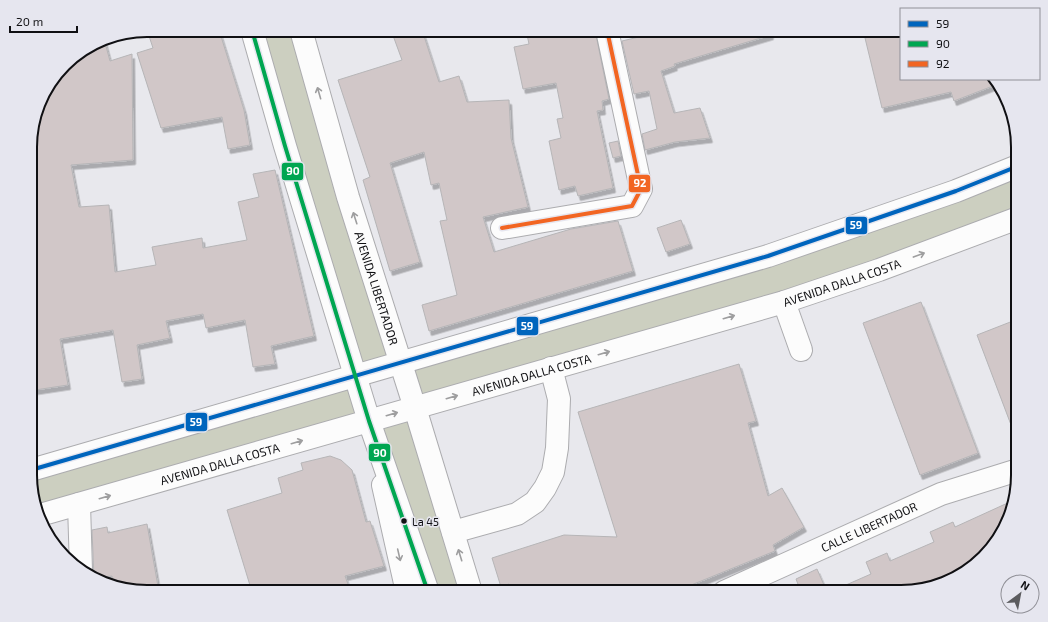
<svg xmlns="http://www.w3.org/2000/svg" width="1048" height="622" viewBox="0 0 1048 622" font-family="'Exo 2',sans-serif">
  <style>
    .green { fill: #cccfc0; fill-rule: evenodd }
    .building { fill: #d1c7c8; stroke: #b6b5b7; filter: url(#shadow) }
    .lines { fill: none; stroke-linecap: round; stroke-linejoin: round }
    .minor-casing { stroke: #acacaf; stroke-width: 24 }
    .major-casing { stroke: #acacaf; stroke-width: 24 }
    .minor { stroke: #fcfcfc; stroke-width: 22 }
    .major { stroke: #fcfcfc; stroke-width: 22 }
    .bus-1-casing { stroke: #e6e6ef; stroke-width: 7 }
    .bus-2-casing { stroke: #e6e6ef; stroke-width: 7 }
    .bus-3-casing { stroke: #e6e6ef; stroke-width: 7 }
    .bus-1 { stroke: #0065bd; stroke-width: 4 }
    .bus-2 { stroke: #00a651; stroke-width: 4 }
    .bus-3 { stroke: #f26522; stroke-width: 4 }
    .oneway { stroke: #9e9e9f }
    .bus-dot { fill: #101013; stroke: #e6e6ef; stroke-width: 1.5 }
    .labels { text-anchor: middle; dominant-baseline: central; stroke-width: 3; stroke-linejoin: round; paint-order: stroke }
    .bus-label { font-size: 11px; fill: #101013; stroke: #e6e6ef; text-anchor: start }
    .street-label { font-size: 12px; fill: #101013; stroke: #e6e6ef }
    .rim { fill: none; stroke: #101013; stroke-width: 2 }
    .line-badge { stroke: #e6e6ef; stroke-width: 1.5 }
    .badge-label { font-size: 11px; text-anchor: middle; font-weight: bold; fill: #fff }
  </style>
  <defs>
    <filter id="shadow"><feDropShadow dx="2.5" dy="4.5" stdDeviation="0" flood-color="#0004"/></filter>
  </defs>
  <rect width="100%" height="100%" fill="#e8e8ed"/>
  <!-- green -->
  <path class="green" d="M252 30H301L401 362 1018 166V218L415 408 471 592H407L368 421 40 515 31 490V470L354 375ZM401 362 415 407 369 421 355 376Z"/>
  <!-- building -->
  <g class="building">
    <path d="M147 30H193L194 35 210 30H219L244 110 250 145 228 149 222 117 161 128 137 53 153 48Z"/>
    <path d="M391 30H422L439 82 459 76 467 102 509 100 511 138 528 207 483 217 494 252 571 229 618 221 633 271 429 331 422 305 457 295 440 221 447 220 439 183 431 185 424 152 390 163 420 262 390 271 363 180 370 177 338 80 402 60Z"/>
    <path d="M526 30H595L609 99 602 101 603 110 597 111 613 188 578 196 575 186 559 190 549 141 561 138 557 119 563 118 556 83 523 89 514 47 529 44Z"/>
    <path d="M641 30H770L771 35 674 64 675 66 661 71 674 113 700 108 710 138 675 142 645 150 642 134 657 129 649 91 634 94 622 41 643 36Z"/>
    <path d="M901 30V79H993L998 84 954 101 951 92 882 108 865 38Z"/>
    <path d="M104 39 110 61 132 54 133 160 71 165 79 207 109 205 115 272 156 265 152 247 202 238 203 248 247 240 238 202 259 197 253 174 275 170 314 336 271 346 275 364 253 367 245 320 206 328 203 314 166 321 170 338 137 345 142 379 122 382 113 330 60 339 68 385 35 390 31 368V132L42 95 70 59Z"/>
    <path d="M618 141 621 156 613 158 609 143Z"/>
    <path d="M681 220 690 244 666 252 657 228Z"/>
    <path d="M921 302 978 453 920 475 863 323Z"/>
    <path d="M1018 319V437L1016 438 977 335Z"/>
    <path d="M739 364 756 421 748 423 768 496 782 488 804 527 773 545 775 551 674 592H512L509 584 501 587 492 558 564 535 617 537 578 412Z"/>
    <path d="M330 456 341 460 352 470 366 522 370 521 384 566 345 576 351 592H252L227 510 282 493 278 478 303 470 301 463Z"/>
    <path d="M1012 501 1002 534 960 576 909 592H830L871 574 866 562 887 553 890 561 934 542 930 532 953 522 955 527Z"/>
    <path d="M147 524 159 592H146L113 583 112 576 94 578 92 530 107 527 108 533Z"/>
    <path d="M817 569 827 592H801L796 579Z"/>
  </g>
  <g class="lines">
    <!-- minor casing -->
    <g class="minor-casing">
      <g id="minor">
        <path d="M502 228 632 206 641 189 607 30"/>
        <path d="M784 302 801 350"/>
        <path d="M31 470 768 256 956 191 1018 166"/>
        <path d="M383 485 407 592"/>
        <path d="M79 504 81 570"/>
        <path id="s1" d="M40 515 784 302 879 270 1018 218"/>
        <path d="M453 532 517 514 535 502 545 488 553 472 557 448 559 399 551 368"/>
        <path id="s2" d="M724 592 941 494 1018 470"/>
      </g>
    </g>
    <!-- major casing -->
    <g class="major-casing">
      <g id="major">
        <path d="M252 30 285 146 369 421 428 592"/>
        <path id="s3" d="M301 30 348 197 415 408 471 592"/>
      </g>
    </g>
    <!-- minor -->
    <use href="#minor" class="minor"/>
    <!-- major -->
    <use href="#major" class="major"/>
    <!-- bus-1 casing -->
    <g class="bus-1-casing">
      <path id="bus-1" d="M31 470 768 256 956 191 1018 166"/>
    </g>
    <!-- bus-2 casing -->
    <g class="bus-2-casing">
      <path id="bus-2" d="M252 30 285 146 369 421 428 592"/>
    </g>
    <!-- bus-3 casing -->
    <g class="bus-3-casing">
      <path id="bus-3" d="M502 228 632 206 641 189 607 30"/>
    </g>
    <!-- bus-1 -->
    <use href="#bus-1" class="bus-1"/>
    <!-- bus-2 -->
    <use href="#bus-2" class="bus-2"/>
    <!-- bus-3 -->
    <use href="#bus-3" class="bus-3"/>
  </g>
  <!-- one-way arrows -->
  <defs><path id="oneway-shaft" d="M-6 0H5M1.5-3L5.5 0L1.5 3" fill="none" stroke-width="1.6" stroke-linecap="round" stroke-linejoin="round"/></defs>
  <g class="oneway">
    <use href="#oneway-shaft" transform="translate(319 93) rotate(-106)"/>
    <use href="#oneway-shaft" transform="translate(355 218) rotate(-108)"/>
    <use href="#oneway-shaft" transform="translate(919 255) rotate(-20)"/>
    <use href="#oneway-shaft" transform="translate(729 317) rotate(-16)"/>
    <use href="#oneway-shaft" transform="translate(604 353) rotate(-16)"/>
    <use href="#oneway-shaft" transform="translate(452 397) rotate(-16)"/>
    <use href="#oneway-shaft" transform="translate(392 414) rotate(-16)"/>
    <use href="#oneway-shaft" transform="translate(297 442) rotate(-16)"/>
    <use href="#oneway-shaft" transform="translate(105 497) rotate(-16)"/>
    <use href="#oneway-shaft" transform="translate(399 555) rotate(77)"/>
    <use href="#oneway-shaft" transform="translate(460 555) rotate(-107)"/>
  </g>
  <!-- markers -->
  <circle class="bus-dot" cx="404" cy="521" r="3.5"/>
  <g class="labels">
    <!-- bus labels -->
    <g class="bus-label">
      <text x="412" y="521">La 45</text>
    </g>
    <!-- street labels -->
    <g class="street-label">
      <text stroke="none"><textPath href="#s1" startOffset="835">AVENIDA DALLA COSTA</textPath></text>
      <text stroke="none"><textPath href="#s3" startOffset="269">AVENIDA LIBERTADOR</textPath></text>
      <text stroke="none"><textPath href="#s1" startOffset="511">AVENIDA DALLA COSTA</textPath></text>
      <text stroke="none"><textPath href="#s1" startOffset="187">AVENIDA DALLA COSTA</textPath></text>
      <text stroke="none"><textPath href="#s2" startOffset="159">CALLE LIBERTADOR</textPath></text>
    </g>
  </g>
  <!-- crop -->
  <path d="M0 0H1048V622H0ZM147 37H901A110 110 0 0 1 1011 147V475A110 110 0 0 1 901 585H147A110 110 0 0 1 37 475V147A110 110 0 0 1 147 37Z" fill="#e6e6ef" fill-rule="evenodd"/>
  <path class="rim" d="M147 37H901A110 110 0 0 1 1011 147V475A110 110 0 0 1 901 585H147A110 110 0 0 1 37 475V147A110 110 0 0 1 147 37Z"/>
  <g class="line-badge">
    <rect x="281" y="162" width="23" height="19" rx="4" fill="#00a651"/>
    <rect x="628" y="174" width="23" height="19" rx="4" fill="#f26522"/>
    <rect x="845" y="216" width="23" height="19" rx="4" fill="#0065bd"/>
    <rect x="516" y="316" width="23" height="20" rx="4" fill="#0065bd"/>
    <rect x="185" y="412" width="23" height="20" rx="4" fill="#0065bd"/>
    <rect x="368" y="443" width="23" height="19" rx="4" fill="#00a651"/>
  </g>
  <g class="badge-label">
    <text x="293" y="175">90</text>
    <text x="640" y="187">92</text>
    <text x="856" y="229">59</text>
    <text x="527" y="330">59</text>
    <text x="196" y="426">59</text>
    <text x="380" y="457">90</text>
  </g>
  <!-- legend -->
  <rect x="900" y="8" width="140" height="72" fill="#e6e6ef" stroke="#909097"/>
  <rect x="908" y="21" width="20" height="6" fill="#0065bd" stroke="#909097"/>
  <text x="936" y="28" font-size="12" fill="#101013">59</text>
  <rect x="908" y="41" width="20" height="6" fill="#00a651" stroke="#909097"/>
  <text x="936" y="48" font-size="12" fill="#101013">90</text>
  <rect x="908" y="61" width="20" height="6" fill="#f26522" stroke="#909097"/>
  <text x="936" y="68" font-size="12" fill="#101013">92</text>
  <!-- north arrow -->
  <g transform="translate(1020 594) rotate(32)"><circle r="19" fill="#e6e6ef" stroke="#909097"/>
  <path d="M0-3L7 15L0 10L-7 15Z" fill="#5c5c5f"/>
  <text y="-6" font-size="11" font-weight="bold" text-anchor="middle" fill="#101013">N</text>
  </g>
  <!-- scale -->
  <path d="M10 26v6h67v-6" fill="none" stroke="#101013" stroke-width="2"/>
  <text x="16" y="26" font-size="12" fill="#101013" stroke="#e6e6ef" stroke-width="3" paint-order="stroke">20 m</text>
</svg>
